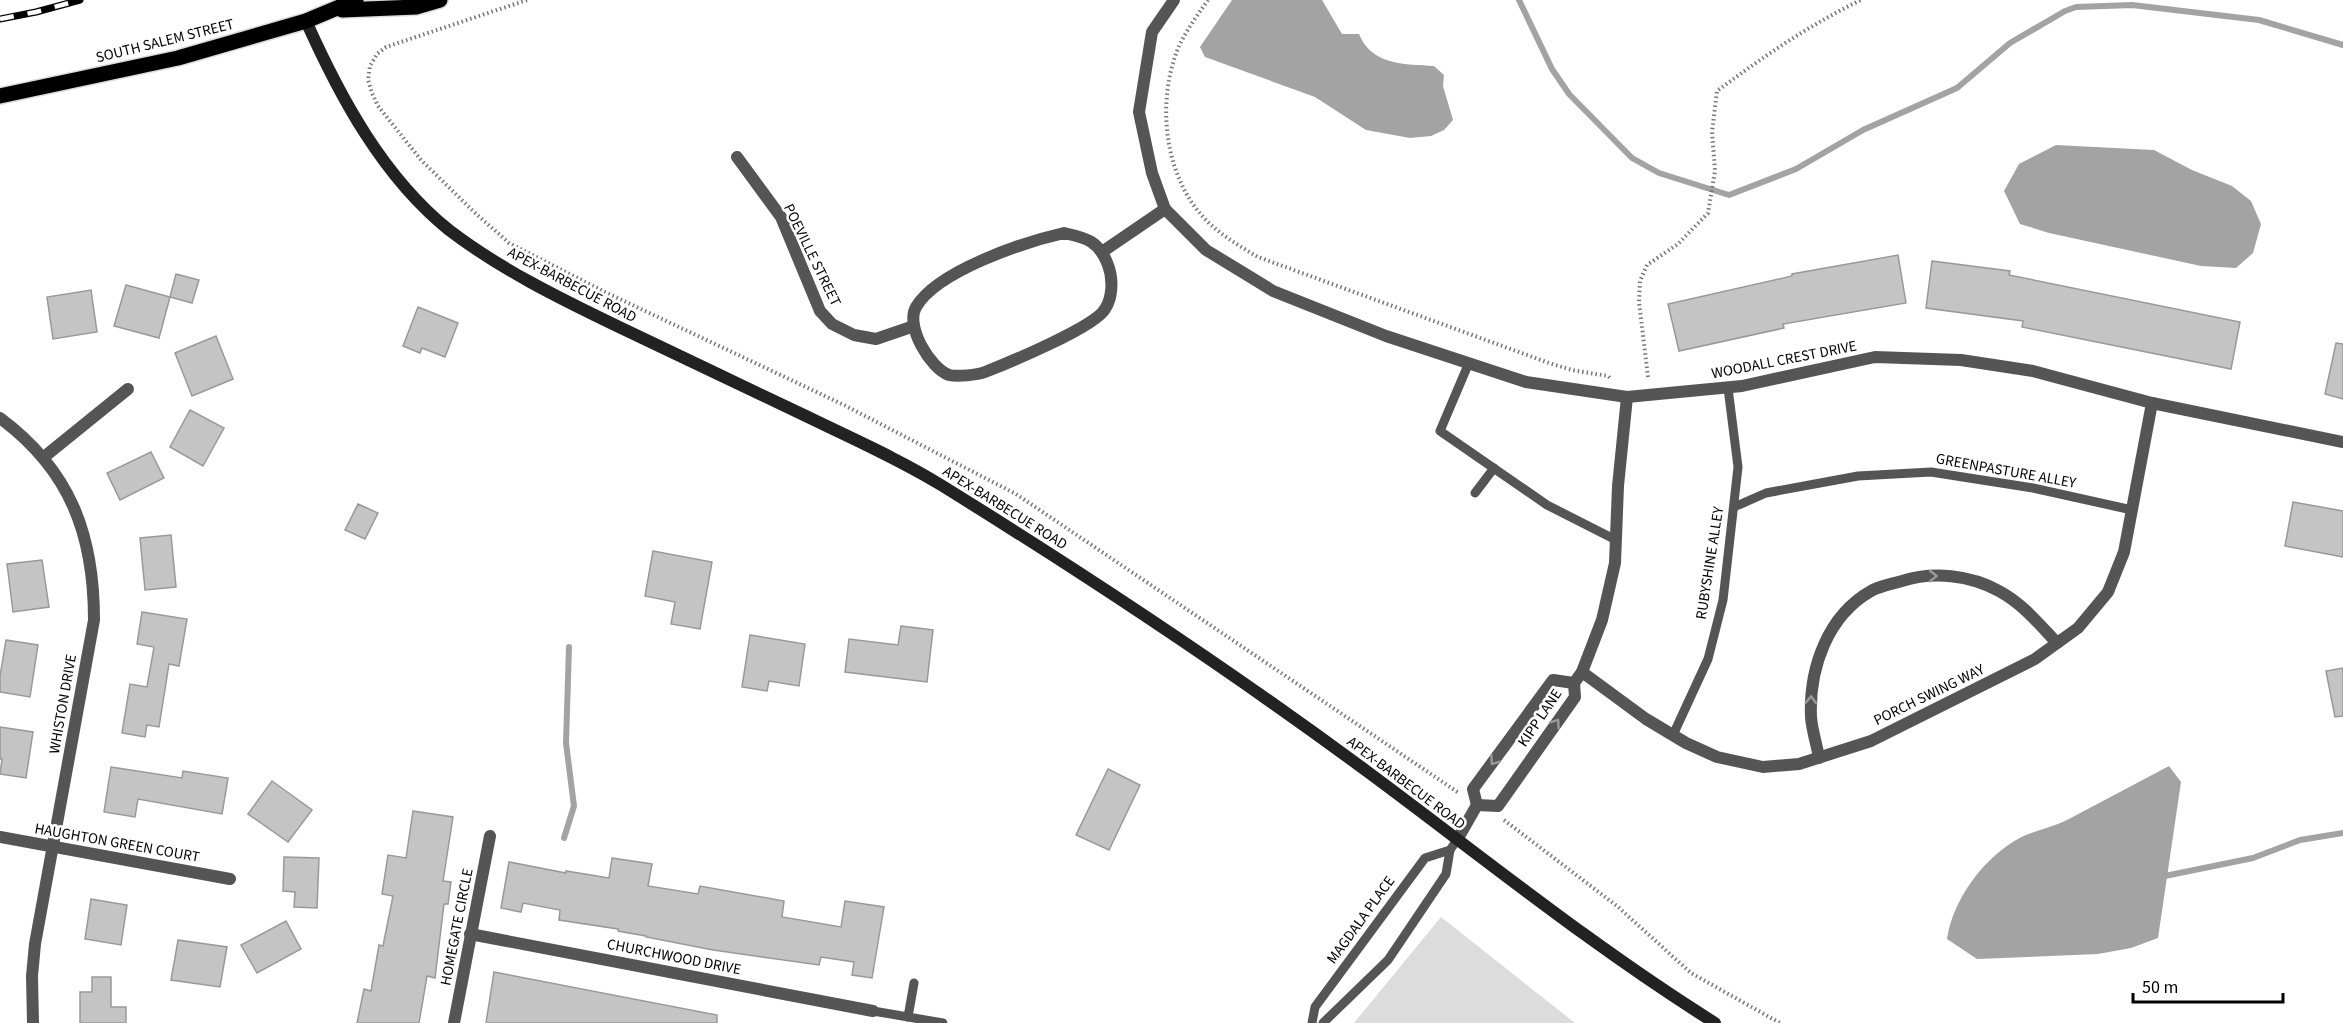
<svg xmlns="http://www.w3.org/2000/svg" width="2343" height="1023" viewBox="0 0 2343 1023" font-family="'Source Sans 3',sans-serif">
  <style>
    .green { fill: #dcdcdc }
    .water { fill: #a3a3a3 }
    .lines { fill: none; stroke-linecap: round; stroke-linejoin: round }
    .stream { stroke: #a3a3a3; stroke-width: 6 }
    .building { fill: #c4c4c4; stroke: #999; stroke-width: 1.5 }
    .primary-casing { stroke: #dbdbdb; stroke-width: 18 }
    .path { stroke: #777; stroke-width: 4; stroke-dasharray: 1.5 3; stroke-linecap: butt }
    .lane { stroke: #555; stroke-width: 9 }
    .street { stroke: #555; stroke-width: 12 }
    .secondary { stroke: #222; stroke-width: 12 }
    .primary { stroke: #000; stroke-width: 15 }
    .rail-casing { stroke: #000; stroke-width: 7 }
    .rail { stroke: #fff; stroke-width: 4.5; stroke-dasharray: 14; stroke-linecap: butt }
    .oneway { stroke: #999 }
    .labels { text-anchor: middle; dominant-baseline: central; stroke-width: 5; stroke-linejoin: round; paint-order: stroke }
    .street-label { font-size: 15px; fill: #000; stroke: #fff }
  </style>
  <rect width="100%" height="100%" fill="#fff"/>
  <!-- green -->
  <path class="green" d="M1441 917 1575 1023H1354Z"/>
  <!-- water -->
  <g class="water">
    <path d="M1232 0H1322L1342 34H1359C1372 66 1406 64 1434 66L1444 75 1443 86 1453 120 1444 130 1431 136 1410 138 1366 130 1315 97 1205 57 1200 47Z"/>
    <path d="M2056 145 2154 150 2192 170 2232 186 2251 201 2261 224 2253 253 2236 268 2201 266 2049 233 2020 224 2004 191 2019 164Z"/>
    <path d="M2169 766 2181 782 2158 938 2131 948 2098 954 1977 959 1947 939C1953 900 1982 860 2016 840 2031 831 2051 828 2067 820 2101 802 2135 784 2169 766Z"/>
  </g>
  <g class="lines">
    <!-- stream -->
    <g class="stream">
      <path d="M1519 0 1552 69 1569 94 1632 158 1659 173 1729 195 1796 169 1863 130 1957 88 2010 43 2065 11 2076 7 2132 5 2259 20 2343 45"/>
      <path d="M564 838 574 806 566 743 569 647"/>
      <path d="M2160 877 2253 858 2300 840 2343 833"/>
    </g>
  </g>
  <!-- building -->
  <g class="building">
    <path d="M1898 255 1906 303 1783 324 1784 328 1679 351 1668 304 1792 276V274Z"/>
    <path d="M1932 261 2010 271 2009 275 2240 322 2231 369 2022 327 2023 321 1926 308Z"/>
    <path d="M176 274 199 280 192 303 170 297Z"/>
    <path d="M126 285 170 297 159 338 114 326Z"/>
    <path d="M91 290 97 332 53 339 47 297Z"/>
    <path d="M418 307 458 323 445 357 422 348 420 353 403 346Z"/>
    <path d="M216 336 233 379 192 396 175 353Z"/>
    <path d="M2336 343 2343 344V399L2325 394Z"/>
    <path d="M190 410 224 428 203 466 170 447Z"/>
    <path d="M151 452 164 478 120 500 107 473Z"/>
    <path d="M2293 502 2343 511V557L2285 546Z"/>
    <path d="M358 504 378 513 365 539 345 530Z"/>
    <path d="M171 535 176 587 145 590 140 538Z"/>
    <path d="M653 551 712 562 700 629 671 624 675 602 645 596Z"/>
    <path d="M42 560 49 607 13 612 7 564Z"/>
    <path d="M142 612 187 619 179 666 169 664 159 727 147 725 145 737 122 733 130 684 147 687 154 647 137 644Z"/>
    <path d="M901 626 933 630 927 682 845 672 849 639 898 645Z"/>
    <path d="M750 635 805 644 799 686 769 681 767 691 742 687Z"/>
    <path d="M6 640 38 645 30 697 0 692V676Z"/>
    <path d="M2343 668V716L2335 717 2326 671Z"/>
    <path d="M0 727 33 732 26 778 0 774 2 759H0Z"/>
    <path d="M111 767 182 778 183 771 228 778 222 814 138 799 135 817 104 812Z"/>
    <path d="M1108 769 1140 785 1109 850 1076 835Z"/>
    <path d="M272 781 312 810 288 842 248 814Z"/>
    <path d="M413 811 453 817 443 881 451 882 448 904H444L435 978 427 976 419 1023H357L364 989 371 991 379 945 383 946 393 896 382 894 388 855 406 858Z"/>
    <path d="M284 857 319 858 317 908 294 907 295 892 283 891Z"/>
    <path d="M612 858 652 864 648 886 698 894 700 886 784 901 782 917 841 927 845 901 884 907 872 978 852 975 854 962 821 957 819 965 713 950 646 937V936L618 931V929L559 920 560 910 523 903 521 912 501 908 509 862 566 873V871L609 878Z"/>
    <path d="M91 899 127 905 121 945 85 939Z"/>
    <path d="M286 921 301 949 257 973 241 945Z"/>
    <path d="M178 940 227 947 220 987 171 980Z"/>
    <path d="M494 972 717 1015V1023H486Z"/>
    <path d="M92 977H111V1007H126V1023H80V992H92Z"/>
  </g>
  <g class="lines">
    <!-- primary casing -->
    <g class="primary-casing">
      <g id="primary">
        <path d="M342 10 416 7 440 0"/>
        <path d="M0 96 178 58 306 21 356 0"/>
      </g>
    </g>
    <!-- path -->
    <g class="path">
      <path d="M527 0 386 47 377 54 370 66 368 80 372 93 378 106 421 160 473 211 509 243 605 292 844 405 1016 494 1459 793"/>
      <path d="M1208 0C1197 16 1184 33 1177 51 1156 106 1165 181 1209 223 1224 237 1241 247 1258 257L1549 363 1572 370 1608 376 1610 378"/>
      <path d="M1648 377 1639 302 1640 281 1647 265 1678 244 1708 213 1715 171 1712 132 1717 91C1763 57 1809 25 1861 0"/>
      <path d="M1504 820 1617 906 1691 973 1780 1023"/>
    </g>
    <!-- lane -->
    <g class="lane">
      <path d="M1468 365 1440 431 1547 505 1616 540"/>
      <path d="M1475 493 1494 468"/>
      <path d="M1734 507 1766 493 1858 476 1931 472 2033 488 2132 510"/>
      <path d="M1673 735 1708 659 1723 600 1738 467 1728 388"/>
      <path d="M873 1011 943 1023"/>
      <path d="M908 1017 914 983"/>
      <path d="M1312 1023 1315 1007 1425 858 1450 850"/>
      <path d="M1323 1023 1388 960 1446 874 1450 850 1457 840"/>
    </g>
    <!-- street -->
    <g class="street">
      <path d="M1174 0 1152 32 1139 112 1152 173 1165 209 1206 250 1273 291 1386 336 1526 382 1627 397 1742 386 1875 357 1961 360 2033 371 2152 403 2343 442"/>
      <path d="M737 157 781 217 820 311 832 324 854 335 876 339 914 326"/>
      <path d="M1064 233C1087 238 1099 241 1108 265 1113 278 1113 297 1105 309 1095 327 1008 363 985 372 977 375 957 377 949 375 930 368 905 326 916 307 937 271 1024 242 1064 233Z"/>
      <path d="M1102 252 1165 209"/>
      <path d="M0 418C70 470 94 534 94 620L35 944 32 976 33 1023"/>
      <path d="M44 457 128 389"/>
      <path d="M1582 672 1602 620 1615 563 1618 486 1627 397"/>
      <path d="M1574 683 1582 672 1646 719 1686 743 1717 757 1763 767 1799 764 1871 741 2035 659 2078 628 2108 592 2124 552 2152 403"/>
      <path d="M1819 758C1817 745 1812 731 1811 717 1809 669 1827 616 1871 591 1880 586 1892 584 1902 581 1933 571 1970 575 1999 591 2023 604 2039 624 2057 643"/>
      <path d="M1477 805 1473 789 1553 680 1574 683"/>
      <path d="M1477 805 1498 806 1575 697 1574 683"/>
      <path d="M0 837 230 879"/>
      <path d="M1457 840 1477 805"/>
      <path d="M470 934 873 1011"/>
      <path d="M454 1023 490 836"/>
    </g>
    <!-- secondary -->
    <path class="secondary" d="M306 21C340 97 383 177 449 230 500 269 559 298 617 326 681 356 744 387 808 417 853 439 899 459 941 485 1088 576 1233 672 1372 775 1485 859 1595 948 1715 1023"/>
    <!-- primary -->
    <use href="#primary" class="primary"/>
    <!-- rail casing -->
    <g class="rail-casing">
      <path id="rail" d="M0 19 36 12 80 0"/>
    </g>
    <!-- rail -->
    <use href="#rail" class="rail"/>
  </g>
  <!-- one-way arrows -->
  <defs><path id="oneway-chevron" d="M-2-3.5L2.5 0L-2 3.5" fill="none" stroke-width="1.6" stroke-linecap="round" stroke-linejoin="round" transform="scale(1.5)"/></defs>
  <g class="oneway">
    <use href="#oneway-chevron" transform="translate(1933 576)"/>
    <use href="#oneway-chevron" transform="translate(1811 700) rotate(-88)"/>
    <use href="#oneway-chevron" transform="translate(1556 723) rotate(-55)"/>
    <use href="#oneway-chevron" transform="translate(1494 761) rotate(126)"/>
  </g>
  <g class="labels">
    <!-- street labels -->
    <g class="street-label">
      <text transform="translate(165 41) rotate(-14)">SOUTH SALEM STREET</text>
      <text transform="translate(812 255) rotate(64)">POEVILLE STREET</text>
      <text transform="translate(572 285) rotate(28)">APEX-BARBECUE ROAD</text>
      <text transform="translate(1784 360) rotate(-11)">WOODALL CREST DRIVE</text>
      <text transform="translate(2006 471) rotate(10)">GREENPASTURE ALLEY</text>
      <text transform="translate(1005 508) rotate(32)">APEX-BARBECUE ROAD</text>
      <text transform="translate(1710 563) rotate(-81)">RUBYSHINE ALLEY</text>
      <text transform="translate(1929 695) rotate(-26)">PORCH SWING WAY</text>
      <text transform="translate(63 704) rotate(-80)">WHISTON DRIVE</text>
      <text transform="translate(1540 718) rotate(-56)">KIPP LANE</text>
      <text transform="translate(1406 783) rotate(37)">APEX-BARBECUE ROAD</text>
      <text transform="translate(117 843) rotate(10)">HAUGHTON GREEN COURT</text>
      <text transform="translate(1361 920) rotate(-54)">MAGDALA PLACE</text>
      <text transform="translate(457 927) rotate(-79)">HOMEGATE CIRCLE</text>
      <text transform="translate(674 957) rotate(11)">CHURCHWOOD DRIVE</text>
    </g>
  </g>
  <!-- scale -->
  <path d="M2133 993v9h150v-9" fill="none" stroke="#000000" stroke-width="3"/>
  <text x="2142" y="993" font-size="18" fill="#000000" stroke="#ffffff" stroke-width="4.5" paint-order="stroke">50 m</text>
</svg>
